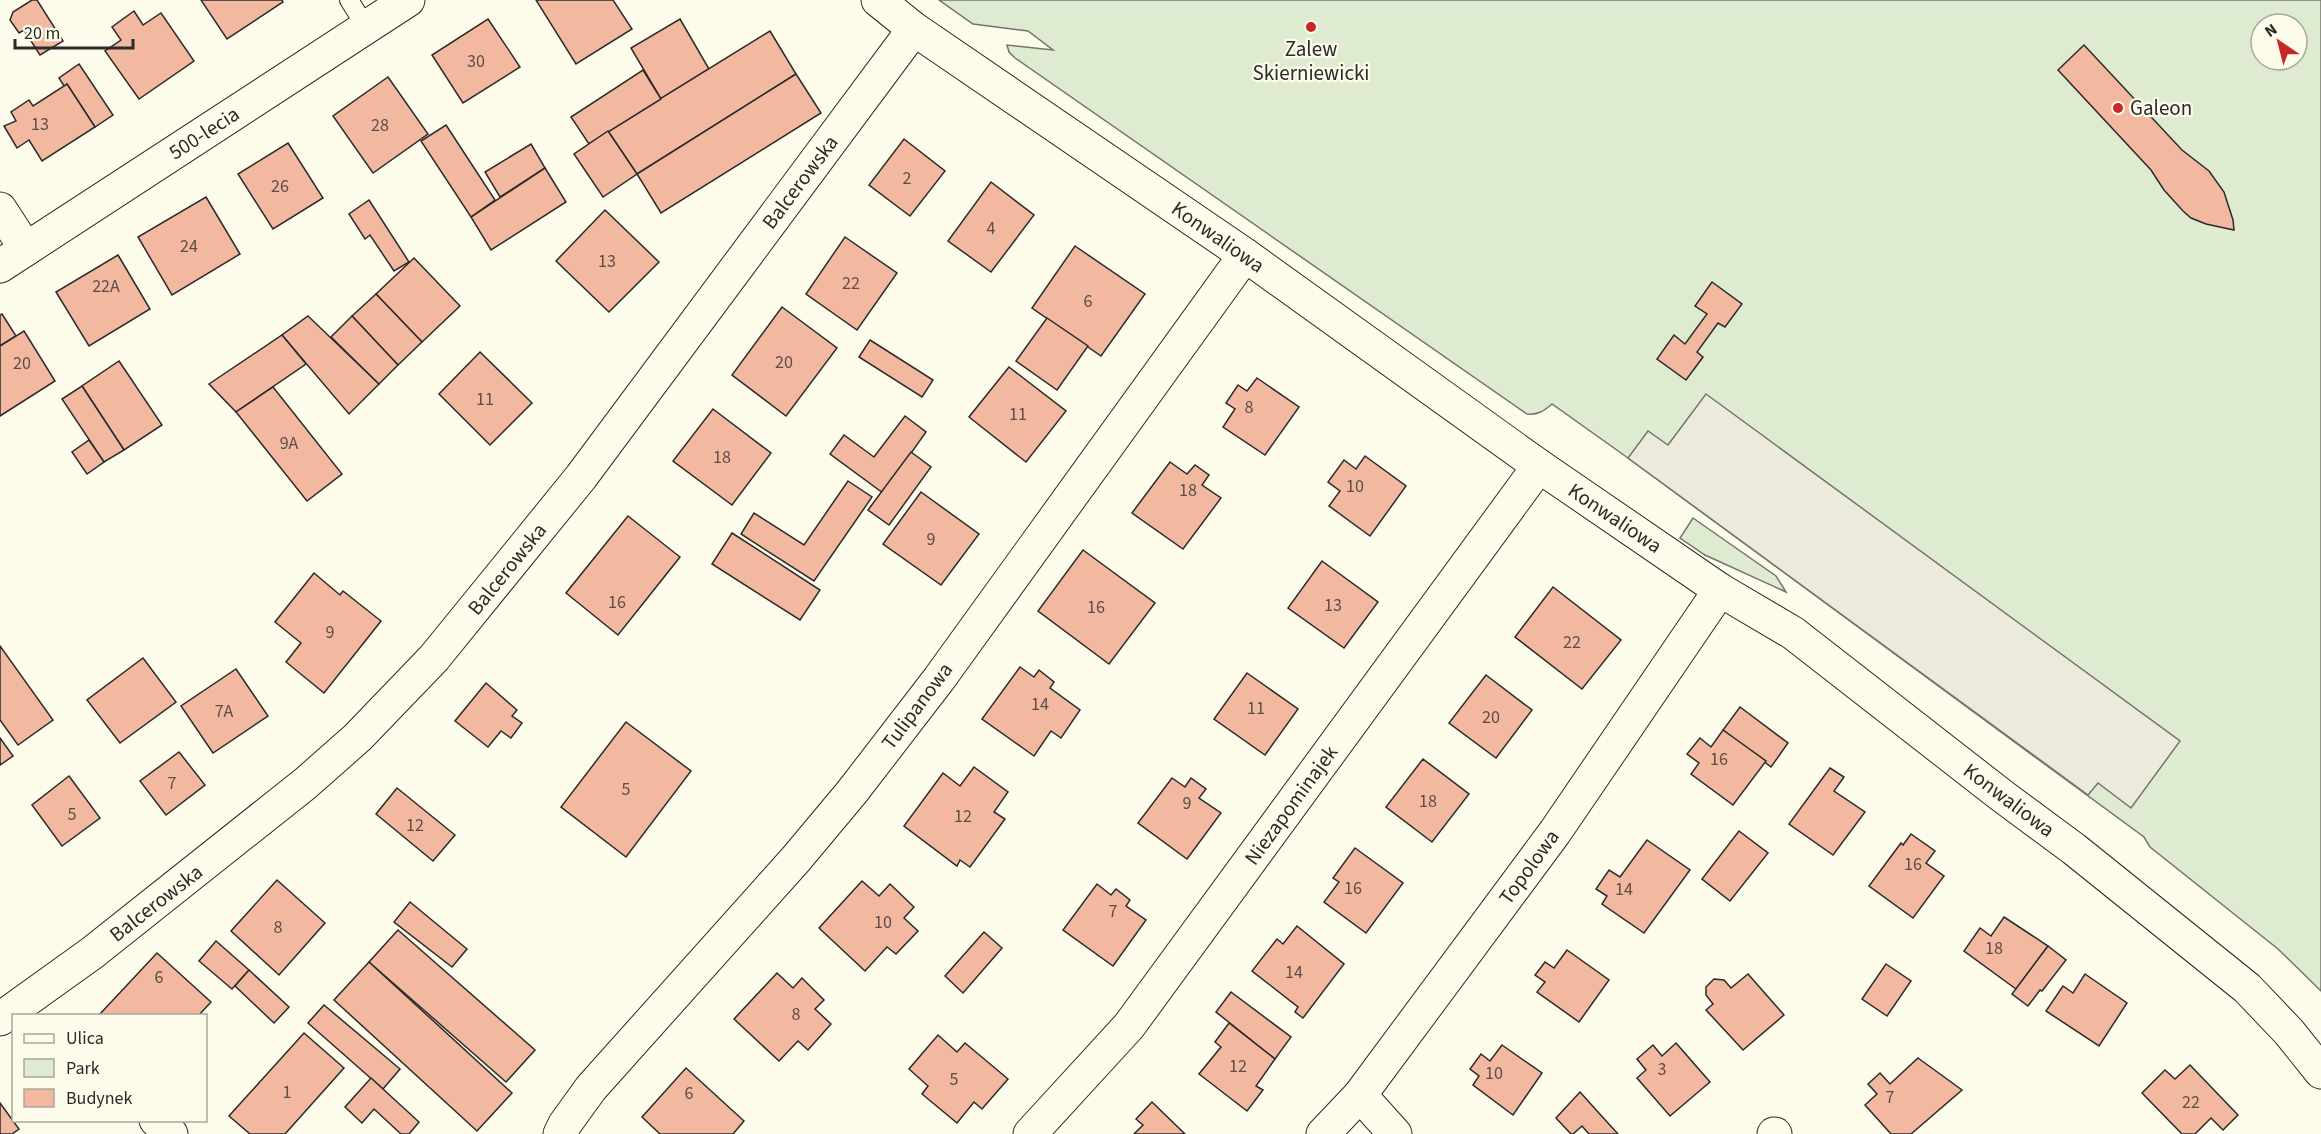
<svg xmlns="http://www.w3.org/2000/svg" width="2321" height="1134" viewBox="0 0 2321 1134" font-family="'Source Sans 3',sans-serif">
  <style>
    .green { fill: #deebd1; stroke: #74746e; stroke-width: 1.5; fill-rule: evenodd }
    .parking { fill: #eceadb; stroke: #74746e; stroke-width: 1.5 }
    .building { fill: #f2b8a0; stroke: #2b2b2b; stroke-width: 1.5 }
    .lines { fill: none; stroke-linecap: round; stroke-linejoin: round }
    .service-casing { stroke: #2b2b2b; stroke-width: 20 }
    .minor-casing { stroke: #2b2b2b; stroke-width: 35 }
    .service { stroke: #fdfbea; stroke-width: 18 }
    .minor { stroke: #fdfbea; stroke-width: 33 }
    .poi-dot { fill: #c62828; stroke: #fdfbea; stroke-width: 2 }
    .labels { text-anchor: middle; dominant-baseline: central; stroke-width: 4.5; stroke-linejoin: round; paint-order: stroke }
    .number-label { font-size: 18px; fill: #5d4e48 }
    .poi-label { font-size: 21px; fill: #2b2b2b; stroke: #fdfbea }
    .street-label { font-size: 21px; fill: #2b2b2b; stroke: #fdfbea }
  </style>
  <rect width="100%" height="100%" fill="#fdfbea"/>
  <!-- green -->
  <g class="green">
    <path d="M939 0H2321V991L2278 949 2150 847 2144 837 1628 458 1552 404C1544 411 1538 415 1527 414L1015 58 1009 52 1007 45 1053 50 1028 31 973 24ZM2261 24H2297V60H2261Z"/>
    <path d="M1693 518 1776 576 1786 592 1705 555 1680 538Z"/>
  </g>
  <!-- parking -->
  <path class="parking" d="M1706 394 2180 741 2131 808 2098 783 2088 795 1628 458 1648 431 1668 445Z"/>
  <!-- building -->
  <g class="building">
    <path d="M32 0H37L63 41 40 55 24 30 19 33 10 20 13 12Z"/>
    <path d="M201 0H282L283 2 227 39Z"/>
    <path d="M536 0H613L632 29 576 64Z"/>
    <path d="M134 11 143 25 161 13 194 61 139 99 105 51 121 40 112 27Z"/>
    <path d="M488 19 520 67 463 103 432 55Z"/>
    <path d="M680 19 709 69 661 99 631 48Z"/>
    <path d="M770 31 796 74 637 174 608 131Z"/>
    <path d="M2084 45 2182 150 2209 171 2224 192 2233 220 2234 230 2206 224 2191 218 2183 211 2164 190 2151 170 2058 70Z"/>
    <path d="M79 64 113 115 95 127 67 84 64 86 59 78Z"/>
    <path d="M643 70 661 99 589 144 571 117Z"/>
    <path d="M796 74 821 113 661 213 637 174Z"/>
    <path d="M388 77 428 134 373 173 333 116Z"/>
    <path d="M67 84 95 127 42 161 29 140 17 148 4 126 16 121 11 112 29 100 33 106Z"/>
    <path d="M446 125 495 200 471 217 421 141Z"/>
    <path d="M608 131 637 174 603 197 574 154Z"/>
    <path d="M904 139 945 171 910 216 869 185Z"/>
    <path d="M288 143 323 198 273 229 238 174Z"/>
    <path d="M531 144 545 168 500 197 485 172Z"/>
    <path d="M545 168 566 202 491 250 471 217Z"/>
    <path d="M991 182 1034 215 991 272 948 241Z"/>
    <path d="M206 197 240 254 172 295 138 237Z"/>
    <path d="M369 200 409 262 394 271 370 235 365 239 349 214Z"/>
    <path d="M605 210 659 262 609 312 556 261Z"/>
    <path d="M845 237 897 273 857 330 806 294Z"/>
    <path d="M1075 246 1145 294 1101 356 1032 308Z"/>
    <path d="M118 255 150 309 89 346 56 292Z"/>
    <path d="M414 258 460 306 422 342 376 294Z"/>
    <path d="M1712 282 1742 304 1725 327 1718 323 1697 352 1703 357 1686 380 1657 359 1674 335 1685 344 1707 314 1695 306Z"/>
    <path d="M376 294 422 342 398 365 352 316Z"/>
    <path d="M782 307 837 348 786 416 732 375Z"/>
    <path d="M2 314 16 336 0 346V315Z"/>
    <path d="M308 316 379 384 349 414 282 335Z"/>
    <path d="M352 316 398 365 379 384 331 337Z"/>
    <path d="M1047 318 1088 346 1057 390 1016 361Z"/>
    <path d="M24 331 55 381 0 416V346Z"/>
    <path d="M282 335 306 364 236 412 209 384Z"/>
    <path d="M870 340 933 380 922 397 859 357Z"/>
    <path d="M480 352 532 403 490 445 439 394Z"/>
    <path d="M119 361 162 425 124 450 82 386Z"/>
    <path d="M1009 367 1066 411 1026 462 969 417Z"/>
    <path d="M1257 378 1299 407 1265 455 1223 427 1235 409 1226 403 1238 385 1247 391Z"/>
    <path d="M82 386 124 450 104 462 62 399Z"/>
    <path d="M273 387 342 474 307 501 236 412Z"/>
    <path d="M713 409 771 453 732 505 673 461Z"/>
    <path d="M905 416 926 432 883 493 830 454 844 435 874 457Z"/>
    <path d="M89 440 104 462 87 474 72 452Z"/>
    <path d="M911 452 931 467 889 525 868 510Z"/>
    <path d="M1365 456 1406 486 1370 536 1329 506 1340 491 1328 482 1344 460 1356 469Z"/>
    <path d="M1170 462 1187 474 1195 465 1209 475 1202 485 1221 498 1183 549 1132 513Z"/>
    <path d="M848 481 872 497 814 581 741 534 754 513 804 545Z"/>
    <path d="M921 492 979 534 941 585 883 544Z"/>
    <path d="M628 516 680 557 618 635 566 593Z"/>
    <path d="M732 533 820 590 800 620 712 564Z"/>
    <path d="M1083 550 1155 603 1109 664 1038 611Z"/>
    <path d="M1322 561 1378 602 1344 648 1288 608Z"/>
    <path d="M314 573 340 595 343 591 381 621 324 693 286 662 301 643 275 622Z"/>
    <path d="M1553 587 1621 640 1582 689 1515 637Z"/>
    <path d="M0 646 53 720 18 745 0 720Z"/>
    <path d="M143 658 176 702 120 743 87 700Z"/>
    <path d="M1020 667 1034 677 1039 670 1054 682 1050 688 1080 710 1061 738 1051 731 1034 756 982 719Z"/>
    <path d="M236 669 268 716 213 753 181 706Z"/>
    <path d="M1247 673 1298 709 1265 755 1214 719Z"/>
    <path d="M1486 675 1532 710 1496 758 1449 723Z"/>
    <path d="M486 683 517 710 512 716 522 723 511 738 501 731 488 747 455 721Z"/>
    <path d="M1740 707 1788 743 1771 767 1723 730Z"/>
    <path d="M626 722 691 771 626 857 561 807Z"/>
    <path d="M1723 730 1766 761 1733 805 1691 774 1699 763 1687 754 1700 738 1711 747Z"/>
    <path d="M0 738 13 756 0 765Z"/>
    <path d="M179 752 205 785 166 815 140 781Z"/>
    <path d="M1423 759 1469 794 1432 842 1386 807Z"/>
    <path d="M974 767 1008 792 994 812 1005 819 970 867 960 860 957 866 904 826 943 773 960 786Z"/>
    <path d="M1830 768 1844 777 1834 791 1865 812 1833 855 1789 824Z"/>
    <path d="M69 776 100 818 62 846 32 805Z"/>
    <path d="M1172 778 1185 787 1191 778 1206 789 1199 798 1221 813 1187 859 1138 823Z"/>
    <path d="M397 788 455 835 433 861 376 814Z"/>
    <path d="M1739 831 1768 853 1730 901 1702 879Z"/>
    <path d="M1911 834 1935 851 1926 863 1944 876 1913 918 1869 886 1901 843 1903 845Z"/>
    <path d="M1647 840 1690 870 1644 933 1602 904 1607 896 1596 889 1609 870 1620 877Z"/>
    <path d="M1355 848 1403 883 1366 933 1324 902 1339 882 1333 878Z"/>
    <path d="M277 880 325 923 279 975 231 931Z"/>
    <path d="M862 881 879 896 890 884 914 907 904 918 918 931 896 954 887 947 865 971 819 928Z"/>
    <path d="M1097 884 1111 895 1116 889 1130 900 1126 906 1146 920 1113 966 1063 930Z"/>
    <path d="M410 902 467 949 452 967 394 922Z"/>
    <path d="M2004 917 2048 946 2016 989 1964 951 1980 928 1991 936Z"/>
    <path d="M1297 926 1344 964 1303 1018 1295 1012 1298 1007 1252 971 1277 939 1283 944Z"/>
    <path d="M398 930 535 1050 506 1082 369 962Z"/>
    <path d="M984 932 1002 948 963 993 945 976Z"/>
    <path d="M216 941 249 970 232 989 199 961Z"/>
    <path d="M2048 946 2066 960 2042 991 2040 990 2028 1006 2012 994Z"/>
    <path d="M1567 950 1609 980 1579 1022 1537 992 1545 982 1535 975 1545 962 1554 968Z"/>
    <path d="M157 953 211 1002 198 1016 99 1015Z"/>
    <path d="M369 962 512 1093 477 1131 334 1000Z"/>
    <path d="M1886 964 1911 981 1887 1016 1862 999Z"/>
    <path d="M249 970 289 1007 274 1023 235 986Z"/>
    <path d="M777 973 793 988 802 978 824 1000 815 1009 831 1024 808 1050 798 1041 779 1061 734 1019Z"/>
    <path d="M1748 974 1784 1015 1743 1050 1706 1010 1713 1004 1706 995V987L1714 979 1724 980 1731 988Z"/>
    <path d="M2085 974 2127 1003 2099 1046 2046 1011 2063 986 2073 993Z"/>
    <path d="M1231 992 1291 1037 1275 1059 1216 1012Z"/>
    <path d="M324 1005 400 1069 383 1089 308 1023Z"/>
    <path d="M1229 1023 1275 1059 1256 1086 1263 1090 1247 1111 1199 1074 1221 1047 1215 1042Z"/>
    <path d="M304 1033 344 1068 285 1134H250L229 1116Z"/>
    <path d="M938 1035 957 1052 965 1043 1008 1079 982 1109 974 1102 957 1123 922 1094 928 1086 909 1069Z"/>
    <path d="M1676 1043 1710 1082 1670 1116 1637 1078 1646 1070 1637 1059 1653 1045 1662 1056Z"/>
    <path d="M1502 1045 1542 1073 1513 1115 1473 1085 1479 1076 1470 1069 1481 1054 1490 1061Z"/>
    <path d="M1918 1058 1962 1090 1911 1134H1891L1865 1105 1877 1094 1868 1084 1880 1073 1890 1084Z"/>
    <path d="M2190 1065 2238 1115 2223 1130 2211 1118 2195 1134H2182L2142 1093 2165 1070 2175 1079Z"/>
    <path d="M686 1068 744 1121 733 1134H660L642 1117Z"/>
    <path d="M371 1078 419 1122 409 1134H401L374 1109 362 1123 345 1107Z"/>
    <path d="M1580 1092 1598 1112 1618 1134H1589L1582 1126 1573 1134H1571L1556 1118Z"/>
    <path d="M1152 1102 1185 1134H1134L1143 1125 1136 1119Z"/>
    <path d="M0 1103 19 1129 12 1134H0Z"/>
  </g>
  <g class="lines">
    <!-- service casing -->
    <g class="service-casing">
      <path id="service" d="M349 0 366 27"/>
    </g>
    <!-- minor casing -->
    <g class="minor-casing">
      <g id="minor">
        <path d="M878 0 914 29 1245 255 1539 466 1720 590 1793 633 2001 795 2074 849 2247 988 2289 1032 2321 1072"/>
        <path d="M0 209 26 249"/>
        <path d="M0 266 408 0"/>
        <path d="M0 1019 92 953 306 783 358 737 434 658 581 477 914 29"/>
        <path d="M1360 1095 1395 1134"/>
        <path d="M156 1120 171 1134"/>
        <path d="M560 1134 565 1124 591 1088 796 859 852 792 939 679 1245 255"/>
        <path d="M1030 1134 1129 1026 1539 466"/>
        <path d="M1323 1134 1360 1095 1555 832 1720 590"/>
        <path d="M1774 1134H1775"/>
      </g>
    </g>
    <!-- service -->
    <use href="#service" class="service"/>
    <!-- minor -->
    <use href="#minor" class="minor"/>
  </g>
  <!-- markers -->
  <g class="poi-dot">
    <circle cx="1311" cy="27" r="6"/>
    <circle cx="2118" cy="108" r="6"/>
  </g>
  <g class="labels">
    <!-- number labels -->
    <g class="number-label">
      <text x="476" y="61">30</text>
      <text x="40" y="124">13</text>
      <text x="380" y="125">28</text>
      <text x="907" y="178">2</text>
      <text x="280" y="186">26</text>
      <text x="991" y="228">4</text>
      <text x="189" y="246">24</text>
      <text x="607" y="261">13</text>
      <text x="851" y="283">22</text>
      <text x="106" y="286">22A</text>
      <text x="1088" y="301">6</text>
      <text x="784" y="362">20</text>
      <text x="22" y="363">20</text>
      <text x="485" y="399">11</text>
      <text x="1249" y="407">8</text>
      <text x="1018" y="414">11</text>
      <text x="289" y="443">9A</text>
      <text x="722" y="457">18</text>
      <text x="1355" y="486">10</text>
      <text x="1188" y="490">18</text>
      <text x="931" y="539">9</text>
      <text x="617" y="602">16</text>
      <text x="1333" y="605">13</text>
      <text x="1096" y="607">16</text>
      <text x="330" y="632">9</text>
      <text x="1572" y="642">22</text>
      <text x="1040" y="704">14</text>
      <text x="1256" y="708">11</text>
      <text x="224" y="711">7A</text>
      <text x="1491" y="717">20</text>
      <text x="1719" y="759">16</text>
      <text x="172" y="783">7</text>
      <text x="626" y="789">5</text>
      <text x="1428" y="801">18</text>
      <text x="1187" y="803">9</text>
      <text x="72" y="814">5</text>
      <text x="963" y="816">12</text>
      <text x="415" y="825">12</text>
      <text x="1913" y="864">16</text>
      <text x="1353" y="888">16</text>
      <text x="1624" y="889">14</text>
      <text x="1113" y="911">7</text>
      <text x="883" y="922">10</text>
      <text x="278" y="927">8</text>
      <text x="1994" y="948">18</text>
      <text x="1294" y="972">14</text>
      <text x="159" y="977">6</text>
      <text x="796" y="1014">8</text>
      <text x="1238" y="1066">12</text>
      <text x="1662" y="1069">3</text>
      <text x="1494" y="1073">10</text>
      <text x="954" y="1079">5</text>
      <text x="287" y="1092">1</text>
      <text x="689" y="1093">6</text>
      <text x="1890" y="1097">7</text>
      <text x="2191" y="1102">22</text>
    </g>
    <!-- poi labels -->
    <g class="poi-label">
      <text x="1311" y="49">Zalew<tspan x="1311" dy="24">Skierniewicki</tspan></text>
      <text x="2130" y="108" text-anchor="start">Galeon</text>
    </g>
    <!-- street labels -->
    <g class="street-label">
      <text transform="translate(204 133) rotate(-33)">500-lecia</text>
      <text transform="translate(800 182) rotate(-53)">Balcerowska</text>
      <text transform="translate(1218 237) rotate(35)">Konwaliowa</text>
      <text transform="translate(1615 518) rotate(34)">Konwaliowa</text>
      <text transform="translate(507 569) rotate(-51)">Balcerowska</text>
      <text transform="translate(917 706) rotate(-53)">Tulipanowa</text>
      <text transform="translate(2009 800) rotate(37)">Konwaliowa</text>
      <text transform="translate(1291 805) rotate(-54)">Niezapominajek</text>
      <text transform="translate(1529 867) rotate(-54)">Topolowa</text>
      <text transform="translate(156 903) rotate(-38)">Balcerowska</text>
    </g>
  </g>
  <!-- legend -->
  <rect x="12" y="1014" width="195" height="108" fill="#fdfbea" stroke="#a9a89e" stroke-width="1.5"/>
  <rect x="24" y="1034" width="30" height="9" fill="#fdfbea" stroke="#a9a89e" stroke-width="1.5"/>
  <text x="66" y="1044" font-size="18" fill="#2b2b2b">Ulica</text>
  <rect x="24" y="1059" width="30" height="18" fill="#deebd1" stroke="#a9a89e" stroke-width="1.5"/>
  <text x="66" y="1074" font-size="18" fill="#2b2b2b">Park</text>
  <rect x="24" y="1089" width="30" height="18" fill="#f2b8a0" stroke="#a9a89e" stroke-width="1.5"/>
  <text x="66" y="1104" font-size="18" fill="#2b2b2b">Budynek</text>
  <!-- north arrow -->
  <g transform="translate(2279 42) rotate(325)"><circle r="28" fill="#fdfbea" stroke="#a9a89e" stroke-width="1.5"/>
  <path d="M0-4.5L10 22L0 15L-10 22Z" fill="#c62828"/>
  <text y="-9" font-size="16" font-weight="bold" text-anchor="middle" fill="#2b2b2b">N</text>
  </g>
  <!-- scale -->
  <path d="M15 39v9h118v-9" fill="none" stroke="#2b2b2b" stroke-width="3"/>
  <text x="24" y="39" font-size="18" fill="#2b2b2b" stroke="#fdfbea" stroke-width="4.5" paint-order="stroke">20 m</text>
</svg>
